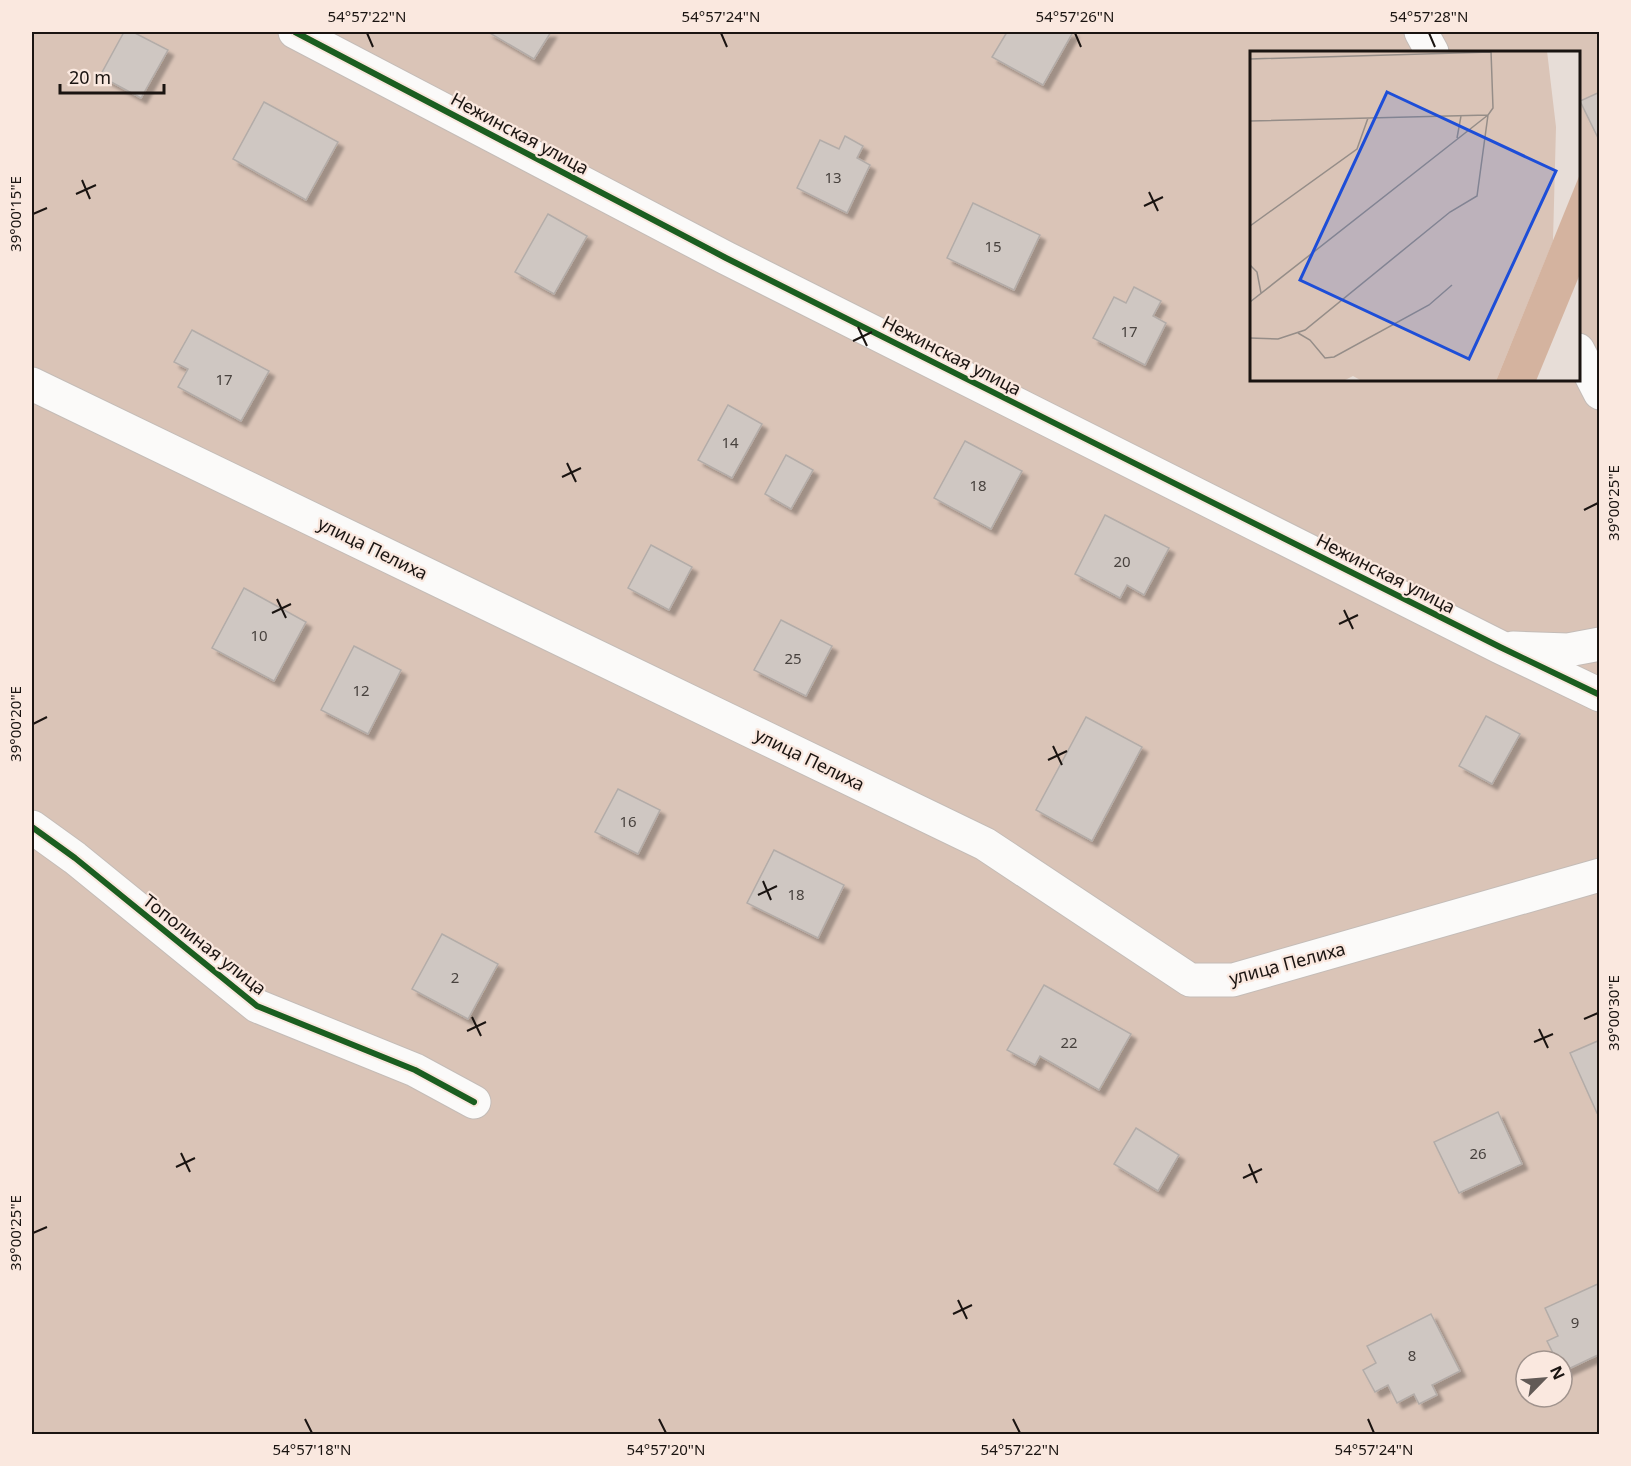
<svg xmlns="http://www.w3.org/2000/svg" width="1631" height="1466" viewBox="0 0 1631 1466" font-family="'Noto Sans',sans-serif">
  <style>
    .green { fill: #dac4b7; fill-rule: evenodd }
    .building { fill: #cfc7c2; stroke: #b3aca8; stroke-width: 1.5; filter: url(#shadow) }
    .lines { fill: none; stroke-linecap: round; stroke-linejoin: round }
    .minor-casing { stroke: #c4bcb7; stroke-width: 35 }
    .minor { stroke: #fbfaf9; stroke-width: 33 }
    .cycleway-casing { stroke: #fae8df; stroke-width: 10 }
    .cycleway { stroke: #1b5e20; stroke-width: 6 }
    .ticks { fill: none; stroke: #1a1411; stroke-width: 2 }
    .labels { text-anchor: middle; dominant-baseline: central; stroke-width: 4.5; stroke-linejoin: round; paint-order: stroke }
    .number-label { font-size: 15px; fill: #48423e }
    .street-label { font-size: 18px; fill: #1a1411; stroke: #fae8df }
    .inset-road { fill: none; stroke: #958d88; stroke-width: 1.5 }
    .view { fill: #1d4ed8; fill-opacity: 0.15; stroke: #1d4ed8; stroke-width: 3 }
    .inset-edge { fill: none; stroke: #1a1411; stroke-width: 3 }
    .neatline { fill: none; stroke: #1a1411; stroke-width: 2 }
    .ticks-label { font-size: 15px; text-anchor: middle; fill: #1a1411 }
  </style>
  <defs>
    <filter id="shadow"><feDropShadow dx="5.5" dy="5.5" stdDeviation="1.5" flood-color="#0004"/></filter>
  </defs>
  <rect width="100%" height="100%" fill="#e7ddd7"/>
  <!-- green -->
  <path class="green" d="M32 32H1599V1434H32ZM1252 52H1578V380H1252ZM1526 1361H1562V1397H1526Z"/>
  <!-- building -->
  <g class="building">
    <path d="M124 32H133L168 50 141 98 100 76Z"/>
    <path d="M488 32H551L534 59Z"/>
    <path d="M1007 32H1073L1043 85 992 57Z"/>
    <path d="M1600 92V142L1580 101Z"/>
    <path d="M264 102 338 142 306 200 233 159Z"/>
    <path d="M845 136 863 146 857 158 870 165 847 213 797 188 820 140 839 149Z"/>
    <path d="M973 203 1040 235 1014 290 947 258Z"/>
    <path d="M548 214 587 236 554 294 515 272Z"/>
    <path d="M1134 287 1161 301 1153 316 1166 323 1145 365 1093 338 1114 297 1126 303Z"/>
    <path d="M192 330 269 371 241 421 178 387 188 369 174 362Z"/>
    <path d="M728 405 762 424 732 478 698 460Z"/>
    <path d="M965 441 1022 471 991 529 934 498Z"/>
    <path d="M786 455 813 470 791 509 765 494Z"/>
    <path d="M1105 515 1169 548 1144 595 1127 585 1120 598 1075 574Z"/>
    <path d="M651 545 692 567 669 610 628 588Z"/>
    <path d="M244 588 306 622 274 681 212 648Z"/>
    <path d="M781 620 832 646 806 696 754 670Z"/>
    <path d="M354 646 401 670 368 734 321 710Z"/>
    <path d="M1486 716 1520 734 1492 784 1459 766Z"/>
    <path d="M1086 717 1142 747 1092 841 1036 810Z"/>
    <path d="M618 789 660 810 638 854 595 832Z"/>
    <path d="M774 850 844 885 818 938 747 903Z"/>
    <path d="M442 934 498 964 468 1019 412 989Z"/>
    <path d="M1044 985 1131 1034 1099 1090 1040 1056 1035 1065 1007 1050Z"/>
    <path d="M1600 1040V1112L1597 1113 1570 1053Z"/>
    <path d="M1498 1112 1522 1164 1459 1193 1434 1142Z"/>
    <path d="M1136 1128 1179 1155 1158 1191 1114 1164Z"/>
    <path d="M1600 1283V1354L1562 1372V1361H1557L1547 1341 1558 1336 1545 1308Z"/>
    <path d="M1431 1314 1460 1371 1432 1385 1437 1395 1419 1404 1414 1394 1397 1403 1388 1385 1375 1392 1363 1370 1376 1363 1367 1346Z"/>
  </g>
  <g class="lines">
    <!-- minor casing -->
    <g class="minor-casing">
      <g id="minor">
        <path d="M295 32 726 258 1500 647 1600 695"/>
        <path d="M1421 32 1432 52"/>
        <path d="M1578 350 1600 393"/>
        <path d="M32 384 985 844 1190 980H1233L1600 875"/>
        <path d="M1513 648 1568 650 1600 644"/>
        <path d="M32 827 75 858 257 1006 415 1070 474 1102"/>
      </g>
    </g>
    <!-- minor -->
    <use href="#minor" class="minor"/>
    <!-- cycleway casing -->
    <g class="cycleway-casing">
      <g id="cycleway">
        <path d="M295 32 726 258 1500 647 1600 695"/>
        <path d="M32 827 75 858 257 1006 415 1070 474 1102"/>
      </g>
    </g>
    <!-- cycleway -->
    <use href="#cycleway" class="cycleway"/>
  </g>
  <!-- ticks -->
  <path class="ticks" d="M367 33 373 47M721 33 727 47M1075 33 1081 47M1429 33 1435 47M82 180 90 199M1149 192 1158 211M76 194 96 185M1144 206 1163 197M33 214 47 208M858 327 867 346M853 341 872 332M567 463 576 482M562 477 581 468M1584 510 1598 503M277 599 286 618M1344 610 1353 629M272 613 291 604M1339 624 1358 615M33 724 47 717M1053 746 1062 765M1048 760 1067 751M763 881 771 900M758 895 777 886M472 1017 481 1036M1584 1019 1598 1013M1539 1029 1548 1048M467 1031 486 1022M1534 1042 1553 1034M181 1153 190 1172M1249 1164 1257 1183M176 1167 195 1158M1243 1178 1262 1169M33 1233 47 1227M958 1300 967 1319M953 1314 972 1305M305 1419 312 1433M659 1419 666 1433M1013 1419 1020 1433M1368 1419 1374 1433"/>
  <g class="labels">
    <!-- number labels -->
    <g class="number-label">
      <text x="833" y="177">13</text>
      <text x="993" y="246">15</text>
      <text x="1129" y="331">17</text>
      <text x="224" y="379">17</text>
      <text x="730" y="442">14</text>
      <text x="978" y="485">18</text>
      <text x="1122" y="561">20</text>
      <text x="259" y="635">10</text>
      <text x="793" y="658">25</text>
      <text x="361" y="690">12</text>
      <text x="628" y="821">16</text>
      <text x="796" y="894">18</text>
      <text x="455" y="977">2</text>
      <text x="1069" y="1042">22</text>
      <text x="1478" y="1153">26</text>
      <text x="1575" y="1322">9</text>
      <text x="1412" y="1355">8</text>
    </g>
    <!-- street labels -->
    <g class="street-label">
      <text transform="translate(520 133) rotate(28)">Нежинская улица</text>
      <text transform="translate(952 355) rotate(27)">Нежинская улица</text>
      <text transform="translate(373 548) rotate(26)">улица Пелиха</text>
      <text transform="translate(1386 573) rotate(27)">Нежинская улица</text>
      <text transform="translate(810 759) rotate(26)">улица Пелиха</text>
      <text transform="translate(205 944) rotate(38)">Тополиная улица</text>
      <text transform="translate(1287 963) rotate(-15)">улица Пелиха</text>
    </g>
  </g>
  <!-- overview -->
  <g transform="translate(1250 51)">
    <rect width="330" height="330" fill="#e7ddd7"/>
    <path d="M0 0H297L306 76 303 190 246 330H112L103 325 93 330H0Z" fill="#dac4b7"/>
    <path d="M330 123V223L286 330H246Z" fill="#d4b39f"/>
    <path class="inset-road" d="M0 8 241 1M0 70 238 64M207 87 211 65M0 175 107 98 118 67M0 214 7 221 11 242M0 251 238 64M48 282 60 289 75 307 84 306 179 254 202 234M0 287 28 288 55 279 200 161 227 145 238 64 243 57 241 0"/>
    <path class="view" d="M137 41 306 120 219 308 50 229Z"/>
    <rect width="330" height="330" class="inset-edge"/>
  </g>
  <!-- border -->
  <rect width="1631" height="1466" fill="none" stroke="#fae8df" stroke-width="66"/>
  <!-- north arrow -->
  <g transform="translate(1544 1379) rotate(65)"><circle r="28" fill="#fae8df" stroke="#a0938d" stroke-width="1.5"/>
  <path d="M0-4.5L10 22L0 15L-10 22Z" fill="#625a56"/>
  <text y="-9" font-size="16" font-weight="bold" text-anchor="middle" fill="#1a1411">N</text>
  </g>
  <!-- scale -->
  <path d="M60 84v9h104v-9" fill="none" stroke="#1a1411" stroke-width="3"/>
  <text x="69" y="84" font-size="18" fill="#1a1411" stroke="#fae8df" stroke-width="4.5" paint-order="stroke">20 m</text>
  <rect x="33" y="33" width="1565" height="1400" class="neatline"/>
  <g class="ticks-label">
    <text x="367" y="22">54°57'22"N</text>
    <text x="721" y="22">54°57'24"N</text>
    <text x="1075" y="22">54°57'26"N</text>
    <text x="1429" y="22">54°57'28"N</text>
    <text transform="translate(16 214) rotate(-90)" y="5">39°00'15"E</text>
    <text transform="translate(1614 503) rotate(-90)" y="5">39°00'25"E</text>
    <text transform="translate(16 724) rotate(-90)" y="5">39°00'20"E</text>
    <text transform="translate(1614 1013) rotate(-90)" y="5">39°00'30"E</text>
    <text transform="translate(16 1233) rotate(-90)" y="5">39°00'25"E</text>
    <text x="312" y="1455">54°57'18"N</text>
    <text x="666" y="1455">54°57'20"N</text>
    <text x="1020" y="1455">54°57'22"N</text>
    <text x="1374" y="1455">54°57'24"N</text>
  </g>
</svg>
